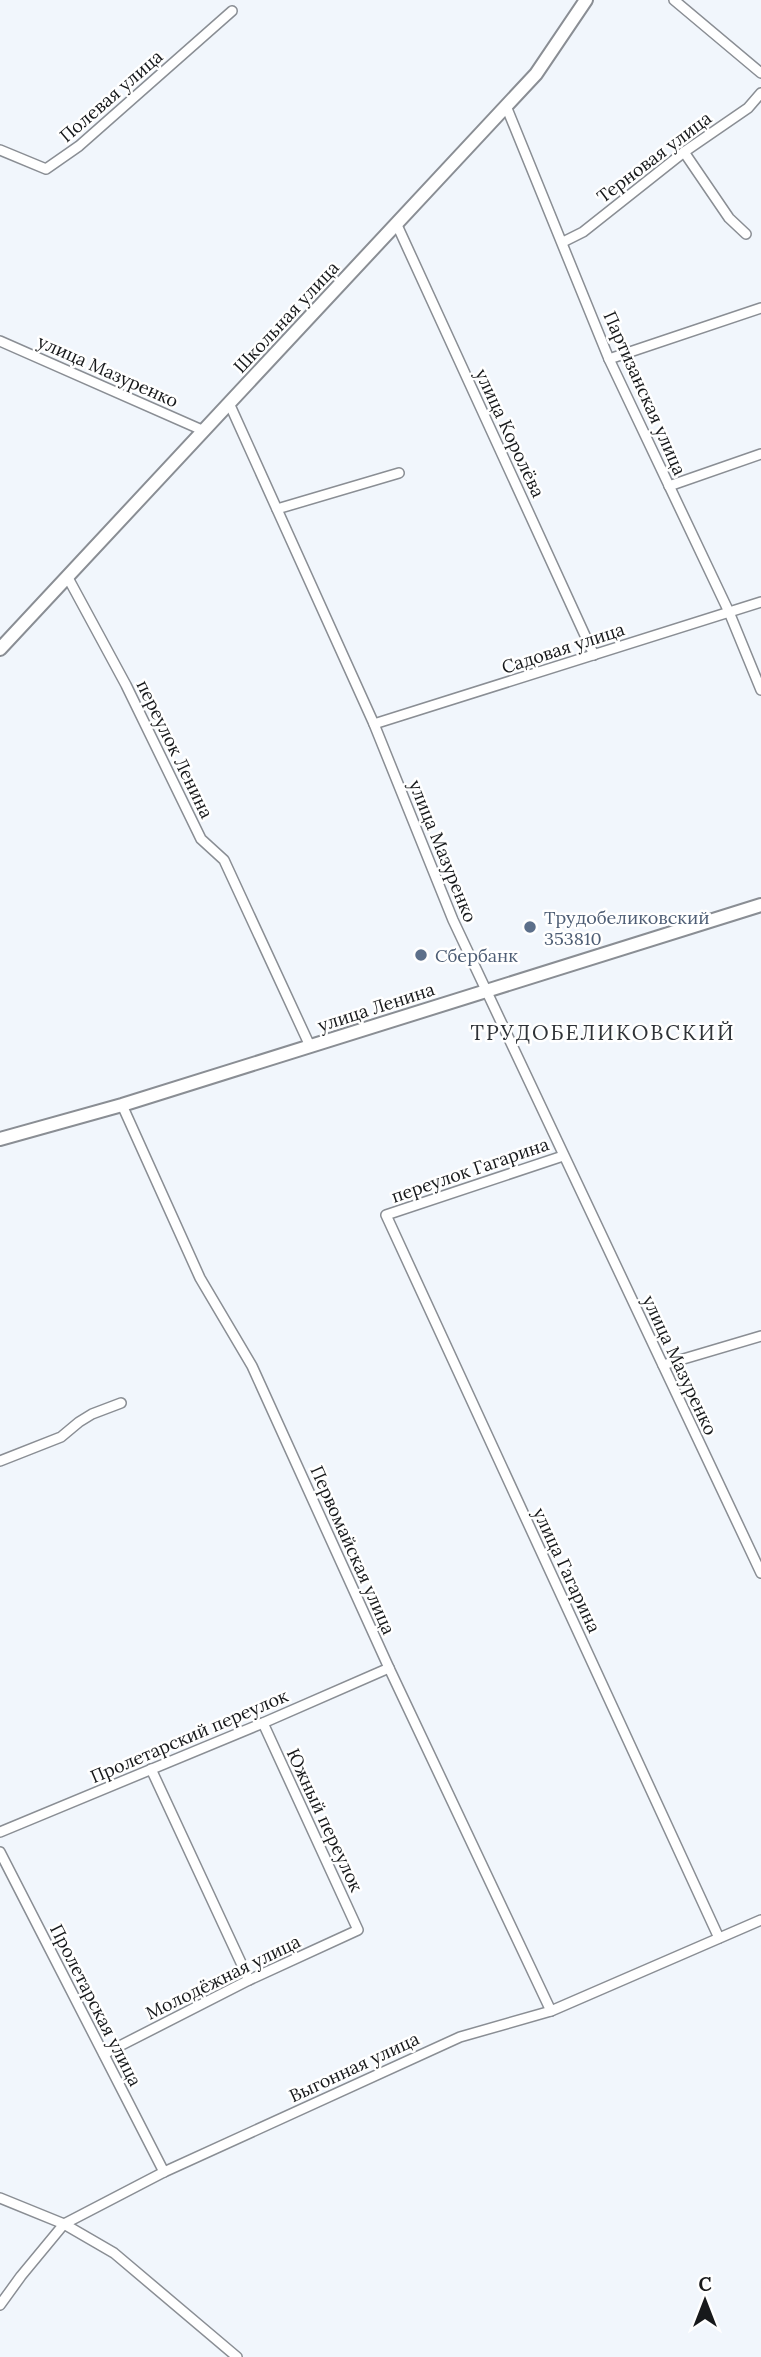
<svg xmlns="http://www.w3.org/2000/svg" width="761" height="2357" viewBox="0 0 761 2357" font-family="Lora,serif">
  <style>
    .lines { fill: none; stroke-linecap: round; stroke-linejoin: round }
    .street-casing { stroke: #8a8e94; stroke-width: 12 }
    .secondary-casing { stroke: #8a8e94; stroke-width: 16 }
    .street { stroke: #fff; stroke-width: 9 }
    .secondary { stroke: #fff; stroke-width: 12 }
    .service-dot { fill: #5c6f8a; stroke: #fff; stroke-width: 2.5 }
    .labels { text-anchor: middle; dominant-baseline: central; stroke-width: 5; stroke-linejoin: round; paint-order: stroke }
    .street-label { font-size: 18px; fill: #17191b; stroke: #fff }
    .service-label { font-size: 18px; fill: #4e5e75; stroke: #fff; text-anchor: start }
    .quarter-label { font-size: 21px; letter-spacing: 2px; fill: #2e3237; stroke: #fff }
  </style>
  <rect width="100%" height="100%" fill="#f1f6fc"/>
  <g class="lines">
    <!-- street casing -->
    <g class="street-casing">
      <g id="street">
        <path d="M674 0 761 73"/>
        <path d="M506 106 609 359 729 612 761 690"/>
        <path d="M0 150 46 169 79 146 232 11"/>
        <path d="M684 152 729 218 746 234"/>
        <path d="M397 225 594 655"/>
        <path d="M563 242 583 232 684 152 748 108 761 93"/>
        <path d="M0 341 202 430"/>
        <path d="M609 359 761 308"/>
        <path d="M229 403 374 724 453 920 761 1573"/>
        <path d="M669 486 761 454"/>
        <path d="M277 509 399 473"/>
        <path d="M67 576 126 685 201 839 224 860 310 1046"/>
        <path d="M374 724 761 602"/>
        <path d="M122 1105 200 1278 252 1366 389 1668 551 2011"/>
        <path d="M563 1156 386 1215 719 1938"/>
        <path d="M663 1365 761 1336"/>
        <path d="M0 1461 61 1437 79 1422 92 1414 121 1403"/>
        <path d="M151 1769 249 1980"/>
        <path d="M0 1832 263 1723 389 1668"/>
        <path d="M0 1852 164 2172"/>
        <path d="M104 2054 249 1980 358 1930 263 1723"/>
        <path d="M0 2198 64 2224 114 2253 237 2357"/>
        <path d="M0 2305 21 2276 64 2224 164 2172 460 2037 551 2011 761 1920"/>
      </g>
    </g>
    <!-- secondary casing -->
    <g class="secondary-casing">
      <g id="secondary">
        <path d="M0 649 536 74 586 0"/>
        <path d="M0 1139 122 1105 761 905"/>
      </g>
    </g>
    <!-- street -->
    <use href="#street" class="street"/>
    <!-- secondary -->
    <use href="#secondary" class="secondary"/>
  </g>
  <!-- markers -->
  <g class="service-dot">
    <circle cx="530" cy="927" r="7"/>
    <circle cx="421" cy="955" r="7"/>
  </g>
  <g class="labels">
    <!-- street labels -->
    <g class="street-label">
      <text transform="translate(111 96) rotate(-41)">Полевая улица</text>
      <text transform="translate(654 157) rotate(-37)">Терновая улица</text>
      <text transform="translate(286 317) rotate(-47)">Школьная улица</text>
      <text transform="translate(108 371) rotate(24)">улица Мазуренко</text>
      <text transform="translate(645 393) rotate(66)">Партизанская улица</text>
      <text transform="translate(510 433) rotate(65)">улица Королёва</text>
      <text transform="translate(563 648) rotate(-18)">Садовая улица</text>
      <text transform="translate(175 749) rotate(64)">переулок Ленина</text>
      <text transform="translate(443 851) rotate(68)">улица Мазуренко</text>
      <text transform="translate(376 1007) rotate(-18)">улица Ленина</text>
      <text transform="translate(470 1170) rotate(-19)">переулок Гагарина</text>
      <text transform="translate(680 1365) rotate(65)">улица Мазуренко</text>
      <text transform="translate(353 1550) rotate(66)">Первомайская улица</text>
      <text transform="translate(567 1570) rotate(65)">улица Гагарина</text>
      <text transform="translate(189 1736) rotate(-23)">Пролетарский переулок</text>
      <text transform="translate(325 1820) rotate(65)">Южный переулок</text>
      <text transform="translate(223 1977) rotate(-26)">Молодёжная улица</text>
      <text transform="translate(96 2005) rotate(63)">Пролетарская улица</text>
      <text transform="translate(354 2067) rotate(-25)">Выгонная улица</text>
    </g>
    <!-- service labels -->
    <g class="service-label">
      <text x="544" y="917">Трудобеликовский<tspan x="544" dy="21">353810</tspan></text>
      <text x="435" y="955">Сбербанк</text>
    </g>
    <!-- quarter labels -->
    <g class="quarter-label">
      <text x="603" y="1032">ТРУДОБЕЛИКОВСКИЙ</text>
    </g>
  </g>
  <!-- north arrow -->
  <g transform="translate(705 2301)" stroke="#ffffff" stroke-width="5" paint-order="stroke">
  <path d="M0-5L12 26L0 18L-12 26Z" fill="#17191b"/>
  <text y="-10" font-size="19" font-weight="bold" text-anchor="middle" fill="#17191b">С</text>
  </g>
</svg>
